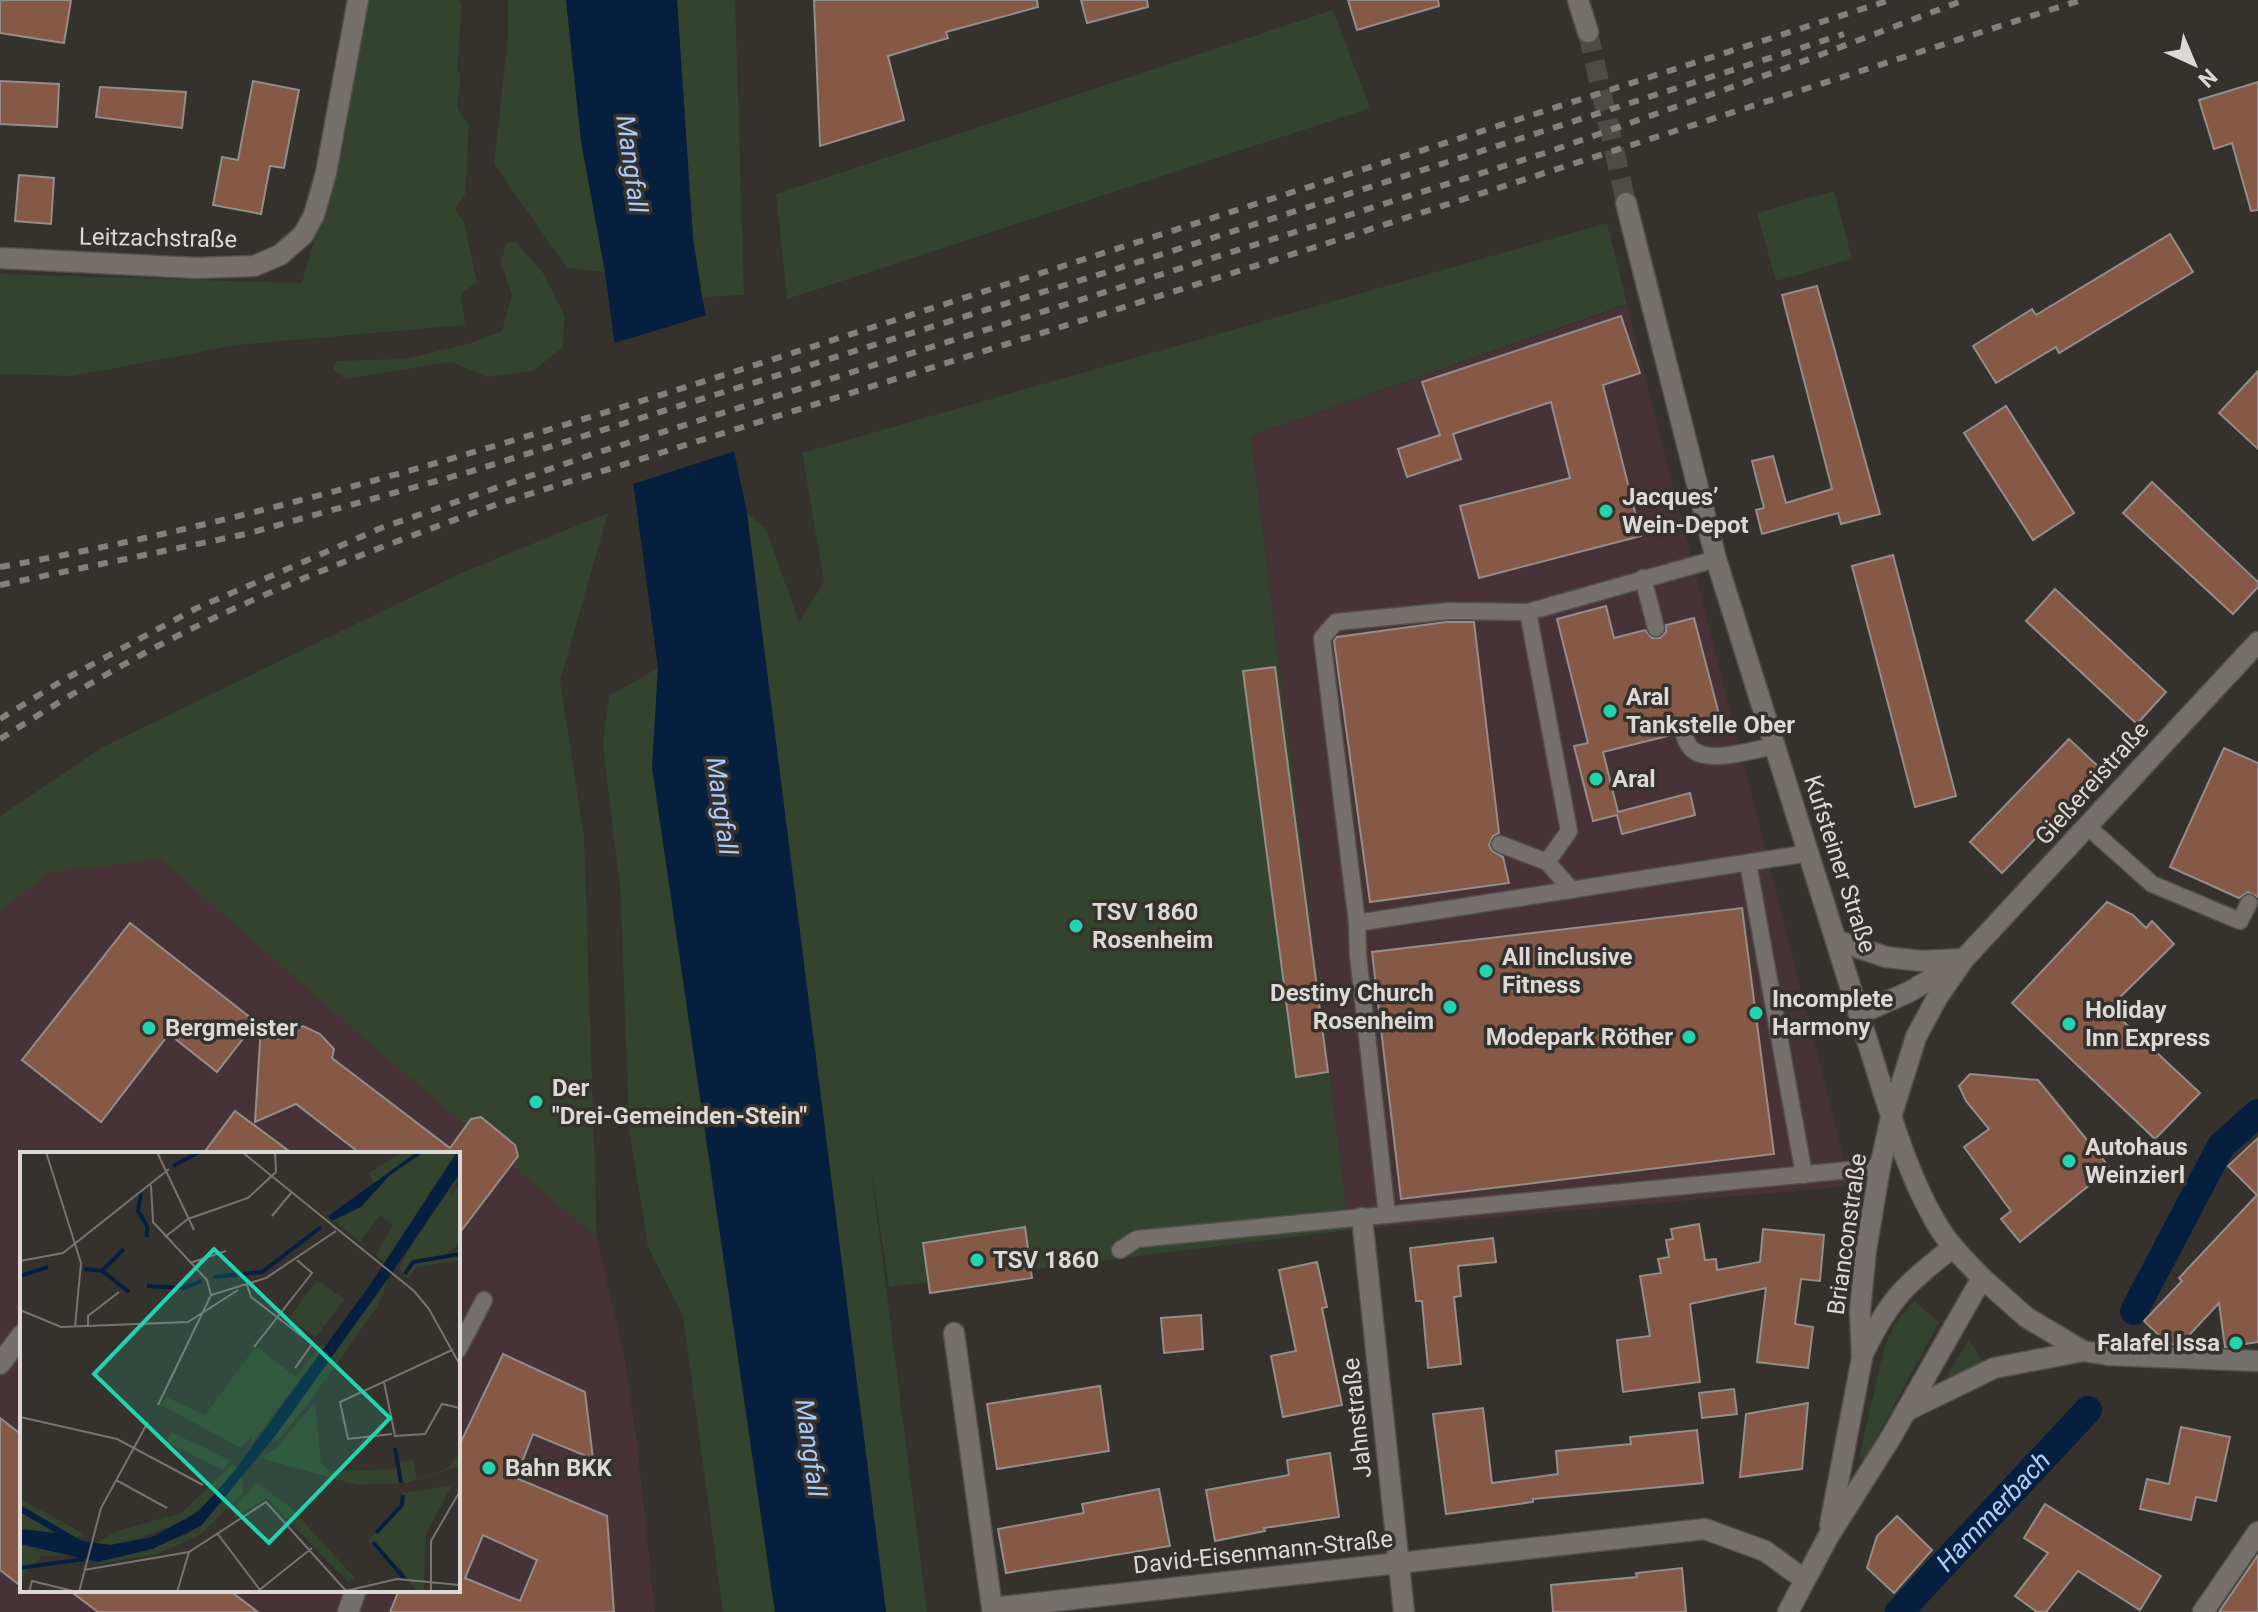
<svg xmlns="http://www.w3.org/2000/svg" width="2258" height="1612" viewBox="0 0 2258 1612" font-family="Roboto,sans-serif">
  <style>
    .commercial { fill: #473337; fill-rule: evenodd }
    .green { fill: #34432d }
    .water { fill: #071f3e }
    .pier { fill: #35312d }
    .lines { fill: none; stroke-linecap: round; stroke-linejoin: round }
    .canal { stroke: #071f3e; stroke-width: 28 }
    .building { fill: #865946; stroke: #948d8b; stroke-width: 2; fill-rule: evenodd }
    .secondary-tunnel { stroke: #4e4a46; stroke-width: 20; stroke-dasharray: 20 10; stroke-linecap: butt }
    .service-casing { stroke: #524f4c; stroke-width: 19 }
    .minor-casing { stroke: #524f4c; stroke-width: 23 }
    .secondary-casing { stroke: #524f4c; stroke-width: 23 }
    .service { stroke: #75706c; stroke-width: 16 }
    .minor { stroke: #75706c; stroke-width: 20 }
    .secondary { stroke: #75706c; stroke-width: 20 }
    .rail { stroke: #83807d; stroke-width: 6; stroke-dasharray: 10 10; stroke-linecap: butt }
    .poi-dot { fill: #22d5af; stroke: #35312d; stroke-width: 3 }
    .labels { text-anchor: middle; dominant-baseline: central; stroke-width: 7; stroke-linejoin: round; paint-order: stroke }
    .street-label { font-size: 24px; fill: #dcd9d7; stroke: #35312d }
    .poi-label { font-size: 24px; font-weight: bold; fill: #dcd9d7; stroke: #35312d; text-anchor: start }
    .water-label { font-size: 26px; font-style: italic; fill: #aacdfd; stroke: #35312d }
    .inset-river { fill: none; stroke: #071f3e; stroke-width: 4 }
    .inset-road { fill: none; stroke: #787471; stroke-width: 2 }
    .view { fill: #22d5af; fill-opacity: 0.15; stroke: #22d5af; stroke-width: 4 }
    .inset-edge { fill: none; stroke: #dcd9d7; stroke-width: 4 }
  </style>
  <rect width="100%" height="100%" fill="#35312d"/>
  <!-- commercial -->
  <g class="commercial">
    <path d="M1627 305 1851 1186 1349 1230 1251 436Z"/>
    <path d="M161 858 362 1037 597 1238 624 1356 636 1435 655 1612H0V912L49 873ZM22 1154H458V1590H22Z"/>
  </g>
  <!-- green -->
  <g class="green">
    <path d="M366 0H459L462 6 457 69 461 75 457 108 469 125 465 195 455 209 464 223 477 282 461 294 465 325 237 345 73 376 0 374V274L302 283 348 121 343 110Z"/>
    <path d="M508 0H566L581 141 605 272 567 268 494 164 508 35Z"/>
    <path d="M677 0H735L744 295 702 297 693 238Z"/>
    <path d="M1333 10 1370 108 787 299 776 194Z"/>
    <path d="M1834 191 1852 259 1776 281 1757 213Z"/>
    <path d="M1607 223 1627 304 1251 436 1349 1230 889 1287 870 1160 927 1612H886L747 513 766 529 799 622 824 582 802 453Z"/>
    <path d="M516 242 543 273 565 317 562 348 533 371 487 377 451 362 345 379 333 369 336 361 404 359 468 344 502 331 512 295 501 263 506 243Z"/>
    <path d="M608 513 560 681 584 836 597 1238 362 1037 161 859 49 873 0 912V816L103 747 461 573Z"/>
    <path d="M658 668 652 767 775 1612H723L683 1316 648 1247 629 1128 621 898 603 744 609 696Z"/>
    <path d="M1914 1301 1939 1322 1865 1459 1859 1457 1885 1345 1895 1324Z"/>
    <path d="M1969 1340 1983 1362 1951 1379 1948 1374Z"/>
  </g>
  <!-- water -->
  <path class="water" d="M566 0H677L693 238 702 297 747 513 886 1612H775L652 767 658 668 605 272 581 141Z"/>
  <!-- pier -->
  <path class="pier" d="M710 314 738 450 630 485 611 344Z"/>
  <g class="lines">
    <!-- canal -->
    <g class="canal">
      <path d="M2134 1311 2221 1146 2258 1113"/>
      <path id="s1" d="M1899 1612 2088 1410"/>
    </g>
  </g>
  <!-- building -->
  <g class="building">
    <path d="M0 0H71L64 43 0 33Z"/>
    <path d="M814 0H1037L1038 7 946 32 948 38 888 56 904 120 820 146Z"/>
    <path d="M1081 0H1147L1148 7 1087 23Z"/>
    <path d="M1348 0H1438L1439 6 1357 30Z"/>
    <path d="M0 81 59 84 57 127 0 124Z"/>
    <path d="M253 81 299 90 284 168 270 166 261 214 213 205 222 157 238 160Z"/>
    <path d="M2258 82V210L2251 211 2232 143 2214 149 2199 100Z"/>
    <path d="M100 87 186 92 182 128 96 117Z"/>
    <path d="M19 175 54 178 51 224 15 221Z"/>
    <path d="M2170 234 2193 272 2059 353 2056 347 1996 383 1973 346 2032 309 2036 315Z"/>
    <path d="M1817 286 1880 514 1841 524 1838 513 1762 534 1756 510 1764 508 1752 461 1773 456 1786 503 1832 489 1782 295Z"/>
    <path d="M1621 316 1640 373 1603 385 1641 536 1479 578 1460 506 1570 478 1551 402 1453 434 1461 459 1407 477 1398 449 1440 435 1422 382Z"/>
    <path d="M2258 371V449L2219 413Z"/>
    <path d="M2006 406 2074 513 2033 540 1964 433Z"/>
    <path d="M2152 482 2258 582V587L2233 614 2123 513Z"/>
    <path d="M1893 555 1956 796 1915 807 1852 566Z"/>
    <path d="M2055 589 2166 692 2137 724 2026 621Z"/>
    <path d="M1606 606 1614 638 1645 630 1652 638H1660L1666 632V625L1694 618 1721 722 1694 729 1690 723 1680 721 1674 725 1672 735 1603 752 1618 812 1690 793 1695 815 1622 834 1617 815 1593 821 1574 746 1588 743 1557 619Z"/>
    <path d="M1446 622H1474L1499 833 1493 836 1489 845 1492 851 1503 857 1509 883 1370 902 1334 641 1337 637Z"/>
    <path d="M1275 667 1328 1072 1296 1077 1243 671Z"/>
    <path d="M2069 739 2102 770 2002 873 1970 842Z"/>
    <path d="M2224 748 2258 763V897L2248 892 2239 898 2170 867Z"/>
    <path d="M2107 902 2133 915 2146 928 2152 921 2174 944 2109 1008 2200 1093 2155 1139 2012 1003Z"/>
    <path d="M1742 908 1774 1154 1401 1199 1372 952Z"/>
    <path d="M130 923 256 1022 217 1072 169 1034 101 1122 22 1060Z"/>
    <path d="M261 1026 278 1039 303 1026 320 1034 334 1049 332 1058 450 1148 471 1119 481 1117 515 1145 518 1156 458 1235V1154H361L296 1104 255 1122Z"/>
    <path d="M1970 1074 2038 1080 2110 1168 2020 1242 2001 1219 2011 1211 1964 1147 1989 1129 1966 1101 1959 1086Z"/>
    <path d="M235 1111 293 1154H203Z"/>
    <path d="M2258 1138V1342L2225 1347 2219 1303 2180 1345 2168 1344 2144 1321 2182 1281 2179 1278 2257 1195 2228 1166Z"/>
    <path d="M1699 1224 1705 1260 1716 1259 1717 1270 1760 1262 1763 1229 1824 1235 1820 1281 1801 1279 1795 1324 1813 1327 1808 1368 1757 1362 1766 1288 1690 1304 1700 1382 1623 1392 1617 1340 1650 1336 1640 1276 1661 1273 1658 1259 1669 1257 1666 1240 1673 1239 1671 1229Z"/>
    <path d="M1025 1227 1032 1278 930 1293 923 1243Z"/>
    <path d="M1493 1238 1496 1262 1458 1266 1461 1296 1454 1297 1461 1364 1428 1368 1422 1301H1416L1410 1248Z"/>
    <path d="M1317 1262 1327 1307 1322 1308 1342 1405 1283 1417 1271 1356 1296 1351 1279 1270Z"/>
    <path d="M1201 1315 1203 1349 1164 1353 1161 1318Z"/>
    <path d="M503 1354 585 1392 593 1459 533 1434 516 1478 607 1516 614 1612H390L399 1590H458V1448ZM483 1535 537 1560 520 1601 465 1578Z"/>
    <path d="M1100 1386 1109 1451 997 1469 987 1404Z"/>
    <path d="M1734 1389 1737 1414 1702 1418 1699 1393Z"/>
    <path d="M1808 1403 1802 1469 1740 1477 1746 1414Z"/>
    <path d="M1483 1408 1492 1483 1558 1474 1556 1451 1631 1444 1630 1437 1697 1430 1703 1483 1533 1499V1502L1446 1514 1433 1414Z"/>
    <path d="M0 1418 22 1435V1587L0 1570Z"/>
    <path d="M2181 1427 2230 1437 2216 1501 2196 1497 2191 1520 2140 1509 2147 1479 2169 1484Z"/>
    <path d="M1330 1453 1339 1517 1264 1528 1265 1531 1215 1541 1206 1490 1289 1475 1287 1460Z"/>
    <path d="M1159 1489 1170 1546 1006 1573 998 1529 1084 1513 1082 1504Z"/>
    <path d="M2045 1504 2161 1576 2140 1610 2078 1571 2046 1612H2037L2015 1596 2048 1553 2024 1538Z"/>
    <path d="M1897 1516 1932 1550 1894 1593 1867 1568 1877 1536Z"/>
    <path d="M2258 1555V1612H2219Z"/>
    <path d="M1682 1568 1686 1612H1553L1551 1585 1637 1577 1636 1573Z"/>
    <path d="M69 1590H229L258 1612H98Z"/>
  </g>
  <g class="lines">
    <!-- secondary-tunnel -->
    <path class="secondary-tunnel" d="M1588 32 1626 203"/>
    <!-- service casing -->
    <g class="service-casing">
      <g id="service">
        <path d="M1643 578 1656 628"/>
        <path d="M1528 612 1569 831 1547 862 1572 890"/>
        <path d="M1683 732C1685 738 1687 745 1692 749 1708 765 1755 749 1775 746"/>
        <path d="M2088 827 2152 884 2240 921 2249 903"/>
        <path d="M1500 844 1547 862"/>
        <path d="M1748 863 1804 1175"/>
        <path d="M1357 923 1322 638 1336 622 1450 611 1528 612 1716 559"/>
        <path d="M1387 1215 1358 955 1357 923 1809 853"/>
        <path d="M1120 1250 1137 1239 1880 1167"/>
        <path d="M458 1350 484 1300"/>
      </g>
    </g>
    <!-- minor casing -->
    <g class="minor-casing">
      <g id="minor">
        <path d="M0 258 197 268 254 266 280 255 303 235 314 215 326 173 358 0"/>
        <path d="M1362 1218 1404 1612"/>
        <path d="M1982 1278 2026 1317 2083 1351 2108 1355 2258 1361"/>
        <path d="M954 1333 992 1608 1705 1529 1765 1551 1804 1579"/>
        <path d="M0 1364 22 1335"/>
        <path d="M1906 1411 1994 1368 2083 1351"/>
        <path d="M348 1612 356 1590"/>
        <path d="M2203 1612 2258 1532"/>
      </g>
    </g>
    <!-- secondary casing -->
    <g class="secondary-casing">
      <g id="secondary">
        <path d="M1578 0 1588 32"/>
        <path d="M1626 203 1716 559 1884 1094C1898 1138 1912 1181 1935 1221 1947 1243 1965 1260 1982 1278L1890 1439 1828 1537 1788 1612"/>
        <path d="M1838 941 1886 957 1921 961 1964 959"/>
        <path d="M1859 1014 1909 992 1954 965"/>
        <path d="M1864 1352C1889 1299 1907 1283 1953 1247"/>
        <path d="M1830 1525 1862 1358 1860 1311 1866 1250 1880 1167 1891 1117 1916 1037 1937 998 1964 959 2258 642"/>
      </g>
    </g>
    <!-- service -->
    <use href="#service" class="service"/>
    <!-- minor -->
    <use href="#minor" class="minor"/>
    <!-- secondary -->
    <use href="#secondary" class="secondary"/>
    <!-- rail -->
    <g class="rail">
      <path d="M0 567C303 513 596 416 889 322 1222 215 1556 107 1890 0"/>
      <path d="M0 585 246 534 469 472 1113 270 1844 34"/>
      <path d="M0 719 65 679 195 609 381 528 593 454 1545 153 1783 69 1964 0"/>
      <path d="M0 739C46 710 93 681 141 655 253 594 375 549 495 505L1309 249 2081 0"/>
    </g>
  </g>
  <!-- markers -->
  <g class="poi-dot">
    <circle cx="1606" cy="511" r="8"/>
    <circle cx="1610" cy="711" r="8"/>
    <circle cx="1596" cy="779" r="8"/>
    <circle cx="1076" cy="926" r="8"/>
    <circle cx="1486" cy="971" r="8"/>
    <circle cx="1450" cy="1007" r="8"/>
    <circle cx="1756" cy="1013" r="8"/>
    <circle cx="2069" cy="1024" r="8"/>
    <circle cx="149" cy="1028" r="8"/>
    <circle cx="1689" cy="1037" r="8"/>
    <circle cx="536" cy="1102" r="8"/>
    <circle cx="2069" cy="1161" r="8"/>
    <circle cx="977" cy="1260" r="8"/>
    <circle cx="2236" cy="1343" r="8"/>
    <circle cx="489" cy="1468" r="8"/>
  </g>
  <g class="labels">
    <!-- street labels -->
    <g class="street-label">
      <text transform="translate(158 238) rotate(1)">Leitzachstraße</text>
      <text transform="translate(2092 783) rotate(-48)">Gießereistraße</text>
      <text transform="translate(1840 864) rotate(72)">Kufsteiner Straße</text>
      <text transform="translate(1847 1234) rotate(-82)">Brianconstraße</text>
      <text transform="translate(1357 1418) rotate(-96)">Jahnstraße</text>
      <text transform="translate(1263 1552) rotate(-6)">David-Eisenmann-Straße</text>
    </g>
    <!-- poi labels -->
    <g class="poi-label">
      <text x="1622" y="497">Jacques’<tspan x="1622" dy="28">Wein-Depot</tspan></text>
      <text x="1626" y="697">Aral<tspan x="1626" dy="28">Tankstelle Ober</tspan></text>
      <text x="1612" y="779">Aral</text>
      <text x="1092" y="912">TSV 1860<tspan x="1092" dy="28">Rosenheim</tspan></text>
      <text x="1502" y="957">All inclusive<tspan x="1502" dy="28">Fitness</tspan></text>
      <text x="1434" y="993" text-anchor="end">Destiny Church<tspan x="1434" dy="28">Rosenheim</tspan></text>
      <text x="1772" y="999">Incomplete<tspan x="1772" dy="28">Harmony</tspan></text>
      <text x="2085" y="1010">Holiday<tspan x="2085" dy="28">Inn Express</tspan></text>
      <text x="165" y="1028">Bergmeister</text>
      <text x="1673" y="1037" text-anchor="end">Modepark Röther</text>
      <text x="552" y="1088">Der<tspan x="552" dy="28">"Drei-Gemeinden-Stein"</tspan></text>
      <text x="2085" y="1147">Autohaus<tspan x="2085" dy="28">Weinzierl</tspan></text>
      <text x="993" y="1260">TSV 1860</text>
      <text x="2220" y="1343" text-anchor="end">Falafel Issa</text>
      <text x="505" y="1468">Bahn BKK</text>
    </g>
    <!-- water labels -->
    <g class="water-label">
      <text transform="translate(632 164) rotate(82)">Mangfall</text>
      <text transform="translate(722 806) rotate(82)">Mangfall</text>
      <text transform="translate(811 1448) rotate(82)">Mangfall</text>
      <text stroke="none"><textPath href="#s1" startOffset="138">Hammerbach</textPath></text>
    </g>
  </g>
  <!-- overview -->
  <g transform="translate(20 1152)">
    <rect width="440" height="440" fill="#35312d"/>
    <path d="M382 0H437L364 111 356 103 373 73 360 63 340 90 308 64 355 33 349 21ZM440 21 430 43 440 34V91L425 103 440 98V108L397 115 387 127 380 116 388 98ZM369 126 357 155 285 256 258 288 248 290ZM297 128 324 147 296 185 269 166ZM236 194 276 225 300 194H305L229 295 233 283 221 296 141 253 146 245 185 263ZM295 250 301 312 310 319 375 317 377 311 393 308 397 327 426 317 440 302V314L386 331 337 333 240 306 256 296ZM151 280 183 295 210 309 203 318 146 290ZM213 312 217 315 188 350 164 369 98 394 76 391 97 379 161 361ZM222 324 223 341 180 383 137 402 71 413 169 382ZM237 331 271 356 335 426 328 430 247 346 215 366 213 356ZM432 333 406 382 404 440H396L382 418 348 388 383 353 382 341ZM0 347 64 382 56 386 0 353ZM0 360 35 379 37 381 0 377ZM0 392 34 398 57 403 22 404 0 426Z" fill="#34432d"/>
    <path d="M397 0H404L370 23 341 55 312 69 308 64ZM437 0 440 21 374 118 256 283 181 374 132 397 78 410 0 392V377L36 381 0 360V353L62 389 90 393 132 385 178 360 213 321 352 130Z" fill="#071f3e"/>
    <path class="inset-river" d="M153 14 179 0M121 41 118 59 127 74V85M64 117 82 119 109 140M82 119 104 97M385 122 393 110 440 102M0 124 28 115M193 125 242 120 301 75M127 134 163 136 182 129M375 296 381 331M356 381 382 353 383 343M353 390 384 426M0 416 65 407"/>
    <path class="inset-road" d="M26 0 61 111 55 175M137 0 174 78M222 0 394 139 409 157 440 213M131 33 133 70 187 128 191 143M252 64 271 41M145 85 168 67 228 46 256 20 255 0M0 109 43 101 149 17M170 111 206 99M227 133 231 145 292 192 275 216M0 158 41 175 168 170 218 138M68 174V164L99 140M234 195 292 121 277 108M364 230 375 284 405 282 422 252 440 256M138 253 191 143 246 126 316 79M0 265 97 287 183 333M372 282 328 287 320 250 432 198M96 328 147 356M197 381 240 438M64 418 169 400 246 350 327 440M238 439 292 396M9 440 12 429 57 440M59 440 81 356 128 270M157 440 169 400M321 440 377 427 440 433M411 440V389L440 339"/>
    <path class="view" d="M194 97 370 266 249 391 74 222Z"/>
    <rect width="440" height="440" class="inset-edge"/>
  </g>
  <!-- north arrow -->
  <g transform="translate(2194 64) rotate(136)" stroke="#35312d" stroke-width="6" paint-order="stroke">
  <path d="M0-6L14 30L0 20L-14 30Z" fill="#dcd9d7"/>
  <text y="-12" font-size="22" font-weight="bold" text-anchor="middle" fill="#dcd9d7">N</text>
  </g>
</svg>
